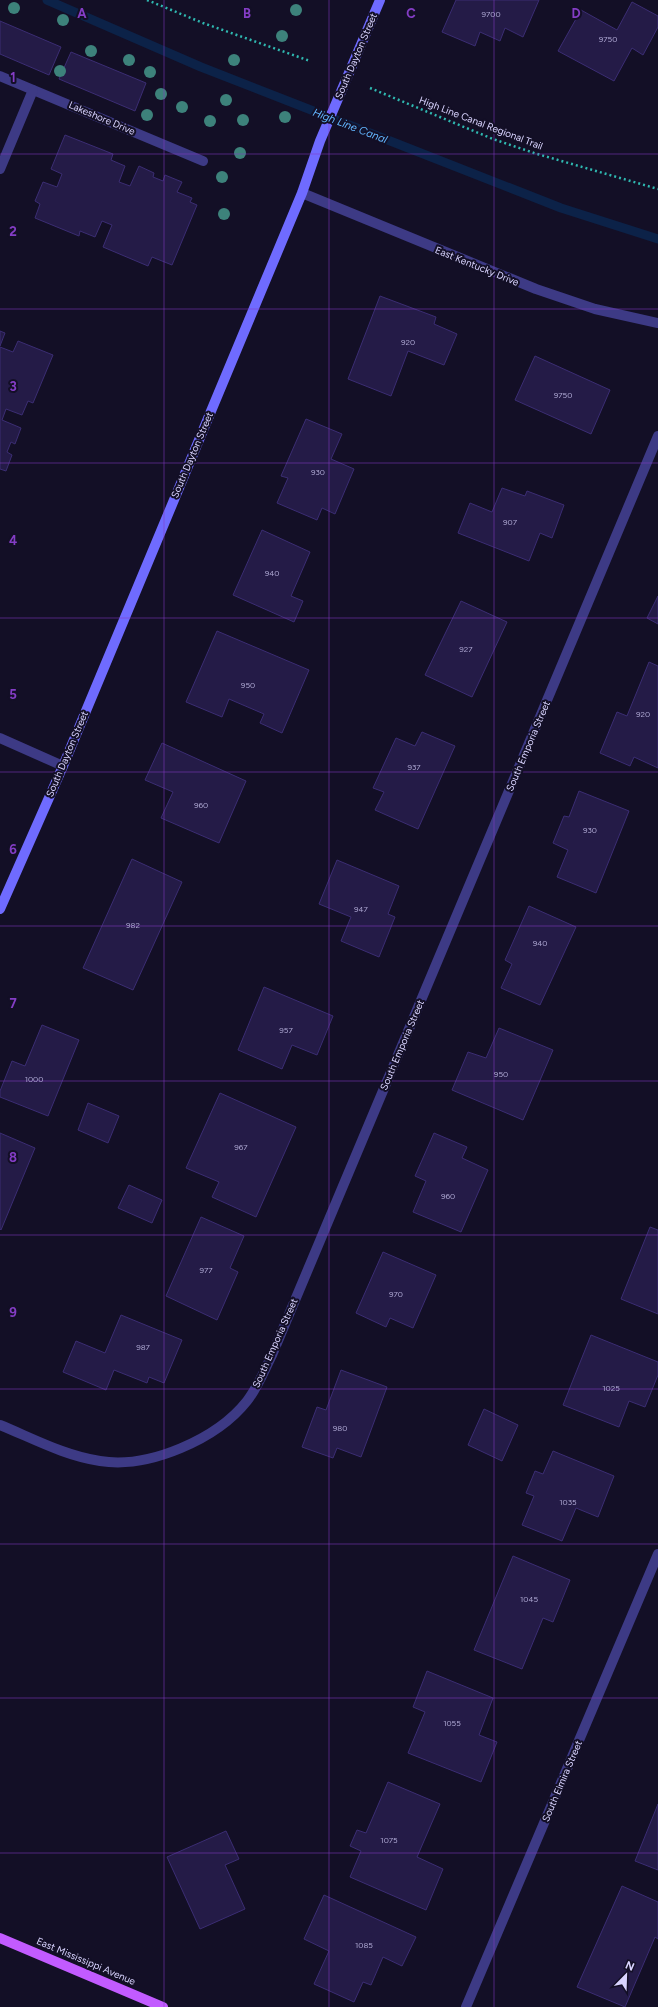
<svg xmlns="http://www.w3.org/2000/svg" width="658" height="2007" viewBox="0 0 658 2007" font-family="Figtree,sans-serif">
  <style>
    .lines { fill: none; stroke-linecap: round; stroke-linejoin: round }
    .stream { stroke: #0c2248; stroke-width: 9 }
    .building { fill: #241b47; stroke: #3b2d73 }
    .path { stroke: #2fb8b0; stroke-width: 2.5; stroke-dasharray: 2 3; stroke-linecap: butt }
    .lane { stroke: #3d3a85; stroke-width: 10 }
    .street { stroke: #3d3a85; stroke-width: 10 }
    .secondary { stroke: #6f6bff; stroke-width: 10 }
    .primary { stroke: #c25bff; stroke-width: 10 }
    .tree { fill: #3d827b }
    .grid { fill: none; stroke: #843dc5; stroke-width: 1; stroke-opacity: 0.55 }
    .labels { text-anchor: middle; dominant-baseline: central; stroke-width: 4; stroke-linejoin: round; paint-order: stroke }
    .number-label { font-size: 8px; fill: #aca6d1 }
    .street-label { font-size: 10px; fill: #d9d4ff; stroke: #130f26 }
    .water-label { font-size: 11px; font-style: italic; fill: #62b6ff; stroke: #130f26 }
    .grid-label { font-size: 13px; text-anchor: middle; font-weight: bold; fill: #843dc5; stroke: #130f26; stroke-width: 4; stroke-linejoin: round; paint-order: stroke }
  </style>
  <rect width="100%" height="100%" fill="#130f26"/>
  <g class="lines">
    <!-- stream -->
    <path class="stream" d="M47 0 201 67 375 135 561 208 658 239"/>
  </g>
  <!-- building -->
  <g class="building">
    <path d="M456 0H539L523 37 505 28 500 41 480 32 475 46 442 32Z"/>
    <path d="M632 2 658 16V27L643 55 632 48 614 81 558 51 581 10 617 30Z"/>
    <path d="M0 21 61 47 49 75 0 54Z"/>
    <path d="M71 52 146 83 135 111 59 79Z"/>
    <path d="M65 135 113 154 111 160 125 166 119 182 130 186 139 166 154 173 153 177 163 181 165 175 182 182 177 192 192 198 190 202 197 205 172 265 152 257 148 266 103 247 112 225 102 221 95 237 80 231 79 236 35 218 40 204 35 201 43 182 57 187 62 174 51 169Z"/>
    <path d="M380 296 436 317 434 324 457 334 444 365 408 351 391 396 348 379Z"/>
    <path d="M0 331 5 333 0 346Z"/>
    <path d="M18 341 53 355 33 403 28 401 22 415 6 409 2 420 21 428 15 444 11 442 7 452 12 455 6 471 0 469V347L13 352Z"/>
    <path d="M535 356 610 390 591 434 515 400Z"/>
    <path d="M306 419 342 434 331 459 354 469 335 514 322 508 317 520 277 503 288 478 281 476Z"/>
    <path d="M502 488 525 496 527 491 564 505 552 538 540 533 529 561 458 533 470 503 492 512Z"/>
    <path d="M262 530 310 552 291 596 303 601 294 622 233 595Z"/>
    <path d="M658 596V624L647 618Z"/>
    <path d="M461 601 507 622 472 697 425 675Z"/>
    <path d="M217 631 309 670 282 733 260 723 264 714 229 699 222 717 186 702Z"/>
    <path d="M649 662 658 666V768L634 757 630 766 600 753 617 712 627 716Z"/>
    <path d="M422 732 455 746 418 829 375 810 384 792 373 788 396 738 415 746Z"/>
    <path d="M162 743 246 781 219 843 161 818 173 792 145 780Z"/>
    <path d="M579 791 629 811 596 893 557 877 568 850 553 843 564 816 569 817Z"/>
    <path d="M132 859 182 882 133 990 83 968Z"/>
    <path d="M337 860 399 886 388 914 395 917 379 957 341 941 351 917 319 904Z"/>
    <path d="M529 906 576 927 540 1005 501 988 512 964 505 960Z"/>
    <path d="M264 987 333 1016 317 1055 292 1045 282 1069 238 1050Z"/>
    <path d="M42 1025 79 1040 48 1116 0 1097V1091L12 1061 25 1066Z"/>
    <path d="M499 1028 553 1050 523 1120 452 1090 468 1052 486 1058Z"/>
    <path d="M220 1093 296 1127 256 1217 212 1197 219 1182 186 1168Z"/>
    <path d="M88 1103 119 1116 108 1143 78 1130Z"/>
    <path d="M0 1133 35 1148 1 1230 0 1229Z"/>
    <path d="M434 1133 467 1147 462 1158 488 1170 461 1232 413 1212 426 1181 415 1176Z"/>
    <path d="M129 1185 162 1200 152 1223 118 1208Z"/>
    <path d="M201 1217 244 1236 230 1268 238 1272 217 1320 166 1296Z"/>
    <path d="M650 1227 658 1230V1314L621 1299Z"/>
    <path d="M383 1252 436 1275 413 1328 390 1318 386 1327 356 1313Z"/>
    <path d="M121 1315 182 1340 164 1383 149 1377 147 1383 114 1370 106 1390 63 1372 76 1341 105 1353Z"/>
    <path d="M591 1335 658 1362V1375L645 1407 629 1401 619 1427 563 1405Z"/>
    <path d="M341 1370 387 1387 361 1457 337 1448 333 1458 302 1447 317 1407 326 1410Z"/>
    <path d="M484 1409 518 1425 502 1461 468 1445Z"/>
    <path d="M553 1451 614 1476 598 1517 576 1508 562 1541 522 1525 534 1496 526 1493 535 1471 543 1474Z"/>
    <path d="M513 1556 570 1580 553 1622 543 1618 522 1669 474 1650Z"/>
    <path d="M427 1671 493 1698 479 1735 497 1742 481 1782 408 1753 425 1712 413 1707Z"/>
    <path d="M388 1782 440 1804 417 1857 443 1869 426 1910 350 1877 361 1851 350 1846 357 1830 366 1833Z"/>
    <path d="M658 1804V1870L635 1861Z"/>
    <path d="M226 1831 239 1859 225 1865 245 1909 200 1929 167 1857Z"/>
    <path d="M622 1886 658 1902V1939L655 1937 625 2007 577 1987Z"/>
    <path d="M324 1895 416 1937 402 1966 383 1957 371 1985 363 1982 354 2002 314 1984 329 1951 304 1939Z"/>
  </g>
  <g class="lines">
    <!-- path -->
    <g class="path">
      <path d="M147 0 203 23 310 61"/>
      <path d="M370 88 493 139 534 153 658 189"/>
    </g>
    <!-- lane -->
    <path class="lane" d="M0 738 63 766"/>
    <!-- street -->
    <g class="street">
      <path d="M0 76 203 161"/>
      <path d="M0 169 33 90"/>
      <path d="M302 193 536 289 595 309 658 323"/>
      <path d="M0 1425C32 1438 65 1456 100 1461 149 1469 217 1439 247 1401 258 1387 264 1371 272 1355L658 436"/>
      <path d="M466 2007 658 1554"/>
    </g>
    <!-- secondary -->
    <path class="secondary" d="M0 909 63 766 302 193 320 141 380 0"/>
    <!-- primary -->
    <path class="primary" d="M0 1938 163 2007"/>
  </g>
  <!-- trees -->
  <g class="tree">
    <circle cx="14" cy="8" r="6"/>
    <circle cx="296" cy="10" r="6"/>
    <circle cx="63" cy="20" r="6"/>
    <circle cx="282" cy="36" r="6"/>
    <circle cx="91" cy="51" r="6"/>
    <circle cx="129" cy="60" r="6"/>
    <circle cx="234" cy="60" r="6"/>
    <circle cx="60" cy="71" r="6"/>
    <circle cx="150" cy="72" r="6"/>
    <circle cx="161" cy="94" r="6"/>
    <circle cx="226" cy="100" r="6"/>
    <circle cx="182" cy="107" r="6"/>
    <circle cx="147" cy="115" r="6"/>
    <circle cx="285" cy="117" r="6"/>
    <circle cx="243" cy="120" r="6"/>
    <circle cx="210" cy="121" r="6"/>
    <circle cx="240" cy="153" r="6"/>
    <circle cx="222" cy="177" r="6"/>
    <circle cx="224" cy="214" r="6"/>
  </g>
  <!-- grid -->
  <path class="grid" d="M164 0V2007M329 0V2007M494 0V2007M0 154H658M0 309H658M0 463H658M0 618H658M0 772H658M0 926H658M0 1081H658M0 1235H658M0 1389H658M0 1544H658M0 1698H658M0 1853H658"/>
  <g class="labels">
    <!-- number labels -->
    <g class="number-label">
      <text x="491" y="14">9700</text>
      <text x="608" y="39">9750</text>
      <text x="408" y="342">920</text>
      <text x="563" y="395">9750</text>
      <text x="318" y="472">930</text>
      <text x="510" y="522">907</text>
      <text x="272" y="573">940</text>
      <text x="466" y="649">927</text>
      <text x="248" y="685">950</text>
      <text x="643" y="714">920</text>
      <text x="414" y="767">937</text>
      <text x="201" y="805">960</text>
      <text x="590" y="830">930</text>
      <text x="361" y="909">947</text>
      <text x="133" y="925">982</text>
      <text x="540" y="943">940</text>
      <text x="286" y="1030">957</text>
      <text x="501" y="1074">950</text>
      <text x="34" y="1079">1000</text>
      <text x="241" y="1147">967</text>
      <text x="448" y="1196">960</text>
      <text x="206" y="1270">977</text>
      <text x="396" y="1294">970</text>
      <text x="143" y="1347">987</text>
      <text x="611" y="1388">1025</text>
      <text x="340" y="1428">980</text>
      <text x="568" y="1502">1035</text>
      <text x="529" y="1599">1045</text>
      <text x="452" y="1723">1055</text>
      <text x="389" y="1840">1075</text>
      <text x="364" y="1945">1085</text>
    </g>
    <!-- street labels -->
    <g class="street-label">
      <text transform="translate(356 56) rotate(-67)">South Dayton Street</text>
      <text transform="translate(102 118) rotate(23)">Lakeshore Drive</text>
      <text transform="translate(481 123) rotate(21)">High Line Canal Regional Trail</text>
      <text transform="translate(477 266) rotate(22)">East Kentucky Drive</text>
      <text transform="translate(192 455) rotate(-67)">South Dayton Street</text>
      <text transform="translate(528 746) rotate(-67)">South Emporia Street</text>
      <text transform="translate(67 754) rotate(-67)">South Dayton Street</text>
      <text transform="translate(402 1045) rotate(-67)">South Emporia Street</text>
      <text transform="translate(275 1343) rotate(-66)">South Emporia Street</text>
      <text transform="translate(562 1781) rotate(-67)">South Elmira Street</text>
      <text transform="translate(86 1961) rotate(23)">East Mississippi Avenue</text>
    </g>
    <!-- water labels -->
    <g class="water-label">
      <text transform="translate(350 126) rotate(21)">High Line Canal</text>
    </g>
  </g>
  <g class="grid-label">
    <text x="82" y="18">A</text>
    <text x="247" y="18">B</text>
    <text x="411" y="18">C</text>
    <text x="576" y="18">D</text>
    <text x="13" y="82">1</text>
    <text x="13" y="236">2</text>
    <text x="13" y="391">3</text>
    <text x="13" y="545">4</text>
    <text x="13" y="699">5</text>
    <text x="13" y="854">6</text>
    <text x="13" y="1008">7</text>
    <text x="13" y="1162">8</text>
    <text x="13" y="1317">9</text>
  </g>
  <!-- north arrow -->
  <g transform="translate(626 1975) rotate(23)" stroke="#130f26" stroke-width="3" paint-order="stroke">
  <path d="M0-3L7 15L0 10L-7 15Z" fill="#d9d4ff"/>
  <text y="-6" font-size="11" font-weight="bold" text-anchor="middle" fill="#d9d4ff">N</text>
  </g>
</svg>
